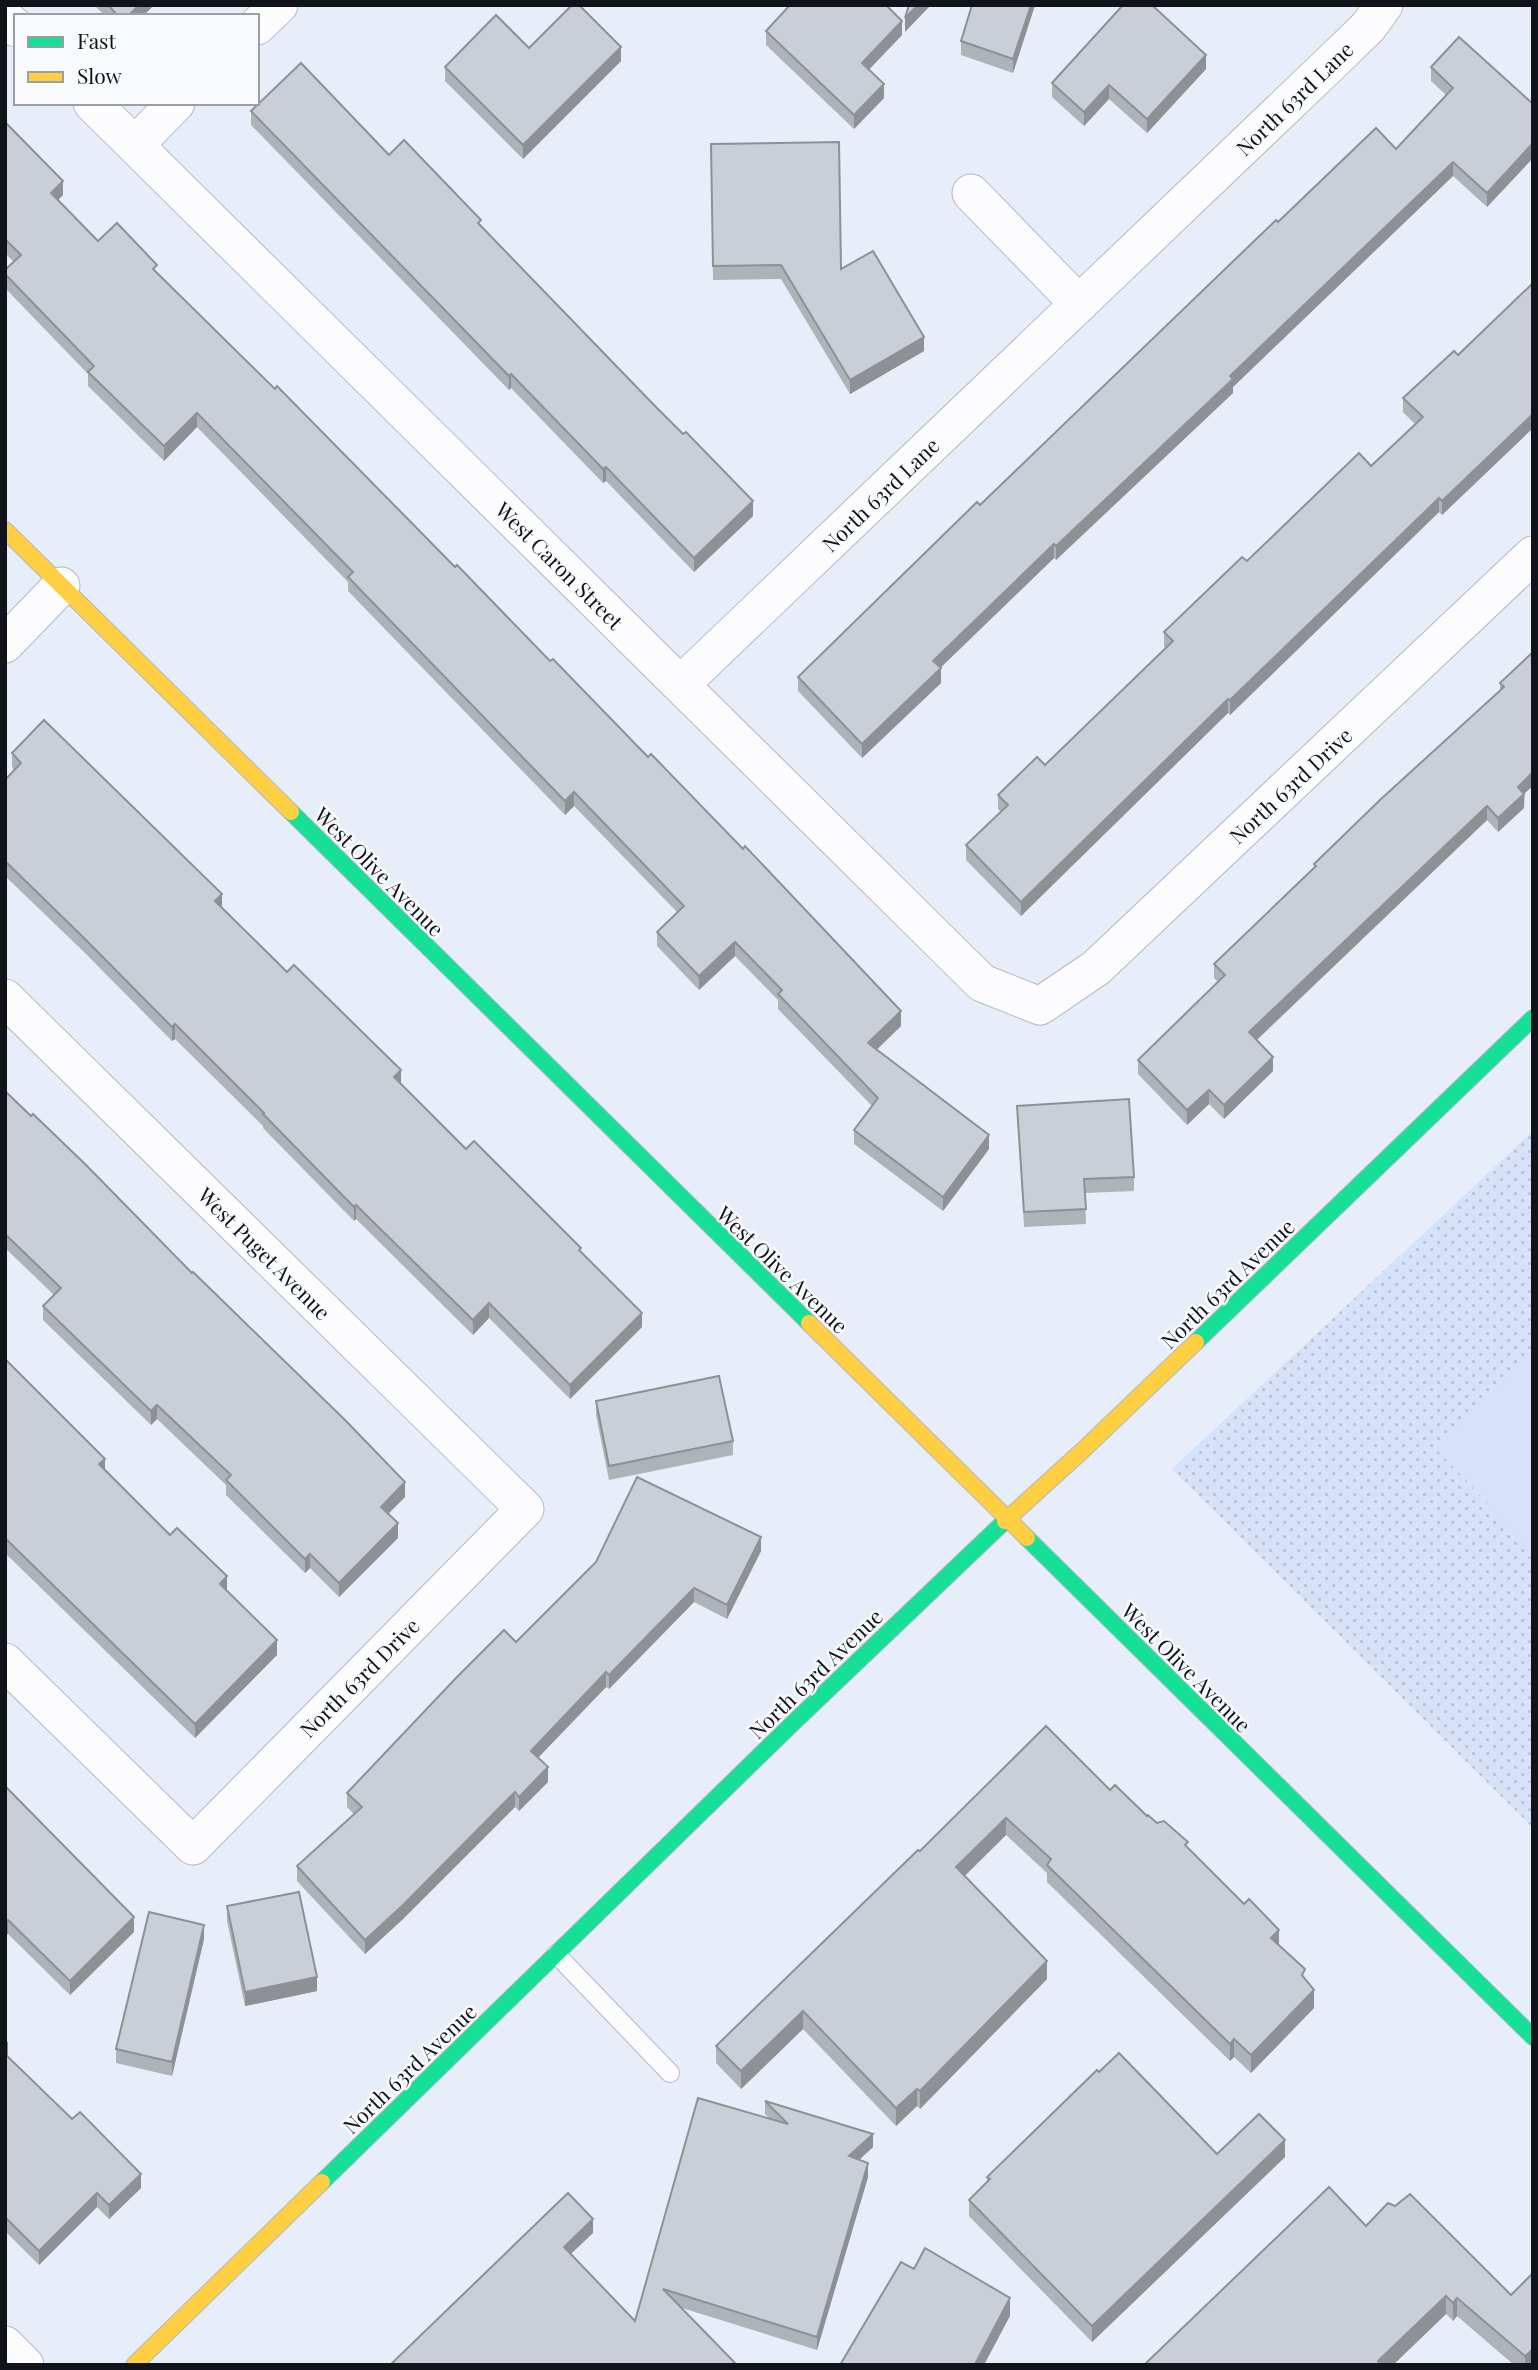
<svg xmlns="http://www.w3.org/2000/svg" width="1538" height="2370" viewBox="0 0 1538 2370" font-family="'Playfair Display',serif">
  <style>
    .grass { fill: url(#grass-dots) }
    .garden { fill: #d5e2f8 }
    .lines { fill: none; stroke-linecap: round; stroke-linejoin: round }
    .lane-casing { stroke: #b3b8c0; stroke-width: 20 }
    .street-casing { stroke: #b3b8c0; stroke-width: 39 }
    .fast-casing { stroke: #b3b8c0; stroke-width: 18 }
    .slow-casing { stroke: #b3b8c0; stroke-width: 18 }
    .lane { stroke: #fcfcfe; stroke-width: 18 }
    .street { stroke: #fcfcfe; stroke-width: 37 }
    .fast { stroke: #16e098; stroke-width: 16 }
    .slow { stroke: #ffcf43; stroke-width: 16 }
    .wall { fill: #aeb2b9 }
    .shaded-wall { fill: #8d9196 }
    .building { fill: #cacfd7; stroke: #8d9196; stroke-width: 2 }
    .labels { text-anchor: middle; dominant-baseline: central; stroke-width: 5; stroke-linejoin: round; paint-order: stroke }
    .street-label { font-size: 21px; fill: #101319; stroke: #f8fafd }
  </style>
  <defs>
    <pattern id="grass-dots" width="8" height="8" patternUnits="userSpaceOnUse" patternTransform="scale(1.75)"><rect width="8" height="8" fill="#d5e2f8"/><path d="M2 2h.1M6 6h.1" fill="none" stroke="#b6c1d4" stroke-width="1.8" stroke-linecap="round"/></pattern>
  </defs>
  <rect width="100%" height="100%" fill="#e8eef9"/>
  <!-- grass -->
  <path class="grass" d="M1533 1131V1828L1172 1469Z"/>
  <!-- garden -->
  <path class="garden" d="M1533 1353V1550L1437 1450Z"/>
  <g class="lines">
    <!-- lane casing -->
    <g class="lane-casing">
      <path id="lane" d="M556 1954 670 2073"/>
    </g>
    <!-- street casing -->
    <g class="street-casing">
      <g id="street">
        <path d="M5 18 16 28"/>
        <path d="M257 26 279 5"/>
        <path d="M92 103 982 983 1040 1006 1096 968 1533 555"/>
        <path d="M135 145 176 103"/>
        <path d="M971 193 1079 304"/>
        <path d="M5 644 61 586"/>
        <path d="M681 684 1334 60 1368 27 1384 5"/>
        <path d="M5 998 525 1509 193 1846 5 1662"/>
        <path d="M5 2345 25 2365"/>
      </g>
    </g>
    <!-- fast casing -->
    <g class="fast-casing">
      <g id="fast">
        <path d="M291 812 809 1323"/>
        <path d="M1196 1342 1533 1018"/>
        <path d="M1027 1538 1533 2037"/>
        <path d="M322 2182 793 1723 1005 1521"/>
      </g>
    </g>
    <!-- slow casing -->
    <g class="slow-casing">
      <g id="slow">
        <path d="M5 530 291 812"/>
        <path d="M809 1323 1027 1538"/>
        <path d="M1005 1521 1082 1451 1196 1342"/>
        <path d="M134 2365 322 2182"/>
      </g>
    </g>
    <!-- lane -->
    <use href="#lane" class="lane"/>
    <!-- street -->
    <use href="#street" class="street"/>
    <!-- fast -->
    <use href="#fast" class="fast"/>
    <!-- slow -->
    <use href="#slow" class="slow"/>
  </g>
  <!-- wall -->
  <g class="wall">
    <path d="M94 5H154L143 16H105Z"/>
    <path d="M972 5H1035L1013 73 961 55V41Z"/>
    <path d="M766 31 902 35 869 69 884 98 854 129 766 45Z"/>
    <path d="M529 48 621 61 523 159 445 81V67Z"/>
    <path d="M1431 67 1533 104V158L1487 207 1453 176 1233 387V393L1056 560 1054 558 940 668 941 683 862 758 798 691V677L1278 222 1396 149 1446 95 1431 81Z"/>
    <path d="M1206 69 1147 133 1109 99 1084 126 1052 97V83Z"/>
    <path d="M251 111 389 155 481 225 753 516 694 572 606 481 603 483 511 388 509 390 251 125Z"/>
    <path d="M5 122 63 195 58 200 98 241 157 273 901 1026 876 1050 989 1149 943 1211 854 1144V1130L872 1106 778 1009V1000L735 956 699 990 657 946V932L677 912 574 806 565 815 348 591V582L197 427 164 461 88 386V374L5 288V270L14 262 5 253Z"/>
    <path d="M711 144 841 269 924 351 850 394 781 279 713 280Z"/>
    <path d="M1533 283V428L1442 515 1439 512 1230 715 1228 713 1021 916 966 860V845L1001 812 998 809V795L1045 765 1165 648 1164 646V632L1247 561 1371 466 1415 424 1403 412V398L1458 355Z"/>
    <path d="M1533 652 1524 808 1498 832 1487 820 1257 1040 1273 1071 1224 1119 1209 1104 1187 1125 1138 1074V1060L1218 982 1214 978V964L1314 868V864L1500 690V683Z"/>
    <path d="M12 753 222 907 466 1149 581 1252 642 1327 570 1399 489 1318 473 1335 356 1219 354 1221 263 1128V1126L175 1039 172 1041 83 951 5 876V780L14 770 12 767Z"/>
    <path d="M5 1091 405 1497 388 1514 398 1538 339 1597 310 1568 305 1573 226 1495V1485L157 1419 151 1425 43 1320V1306L54 1295 5 1248Z"/>
    <path d="M1017 1106 1134 1177V1191L1085 1193 1086 1224 1024 1227Z"/>
    <path d="M5 1359 105 1470 227 1591 277 1655 195 1738 5 1553Z"/>
    <path d="M596 1401 733 1441V1455L609 1480 596 1415Z"/>
    <path d="M761 1551 727 1619 694 1602 609 1689 606 1687 538 1758 548 1782 519 1811 515 1807 403 1919 365 1954 297 1881V1866L354 1814 347 1807V1793L516 1642Z"/>
    <path d="M1046 1726 1110 1790 1157 1823 1188 1848 1279 1945 1305 1978 1314 2008 1251 2073 1234 2057 1230 2061 1047 1882V1873L1006 1835 965 1876 1047 1979 920 2109 917 2106 896 2126 803 2029 741 2089 716 2063V2046L920 1851Z"/>
    <path d="M5 1786 134 1932 70 1995 8 1934Z"/>
    <path d="M227 1906 317 1991 245 2006 227 1921Z"/>
    <path d="M204 1939 172 2076 116 2063V2049Z"/>
    <path d="M5 2039 7 2056 141 2188 109 2219 97 2207 39 2265 5 2231Z"/>
    <path d="M765 2101 873 2147 859 2160 868 2177 817 2350 682 2308 737 2365H390L593 2233 571 2254 635 2321 770 2119 765 2114Z"/>
    <path d="M1217 2154 1285 2157 1092 2342 969 2216V2200L987 2182V2177Z"/>
    <path d="M1366 2226 1511 2295 1533 2273V2365H1514L1457 2316 1453 2321 1446 2314 1393 2365H1144Z"/>
  </g>
  <!-- shaded-wall -->
  <g class="shaded-wall">
    <path d="M139 5H154L143 16H128Z"/>
    <path d="M918 5H931L905 32V18Z"/>
    <path d="M1031 5H1035L1013 73V59Z"/>
    <path d="M902 21V35L862 77V63Z"/>
    <path d="M621 47V61L523 159V145Z"/>
    <path d="M1206 55V69L1147 133V119Z"/>
    <path d="M884 84V98L854 129V115Z"/>
    <path d="M1109 85V99L1084 126V112Z"/>
    <path d="M1533 143V158L1487 207V193Z"/>
    <path d="M1453 162V176L1233 387V393L1056 560V546L1230 376Z"/>
    <path d="M63 181V195L51 207V193Z"/>
    <path d="M924 337V351L850 394V380Z"/>
    <path d="M511 374V388L509 390V376Z"/>
    <path d="M197 413V427L164 461V446Z"/>
    <path d="M1533 414V428L1442 515V501Z"/>
    <path d="M606 467V481L603 483V469Z"/>
    <path d="M1439 498V512L1230 715V700Z"/>
    <path d="M753 501V516L694 572V558Z"/>
    <path d="M1054 544V558L933 675V661Z"/>
    <path d="M941 668V683L862 758V744Z"/>
    <path d="M1228 699V713L1021 916V902Z"/>
    <path d="M1533 772V786L1524 794V808L1498 832V818L1518 787Z"/>
    <path d="M574 792V806L565 815V801Z"/>
    <path d="M1487 806V820L1249 1047V1032Z"/>
    <path d="M222 894V908L215 901Z"/>
    <path d="M735 942V956L699 990V976Z"/>
    <path d="M901 1011V1026L868 1058V1043Z"/>
    <path d="M175 1024V1039L172 1041V1027Z"/>
    <path d="M1273 1057V1071L1224 1119V1105Z"/>
    <path d="M401 1070V1084L394 1077Z"/>
    <path d="M1209 1090V1104L1187 1125V1110Z"/>
    <path d="M989 1135V1149L943 1211V1197Z"/>
    <path d="M356 1205V1219L354 1221V1207Z"/>
    <path d="M489 1303V1318L473 1335V1320Z"/>
    <path d="M642 1313V1327L570 1399V1385Z"/>
    <path d="M157 1405V1419L151 1425V1411Z"/>
    <path d="M105 1459V1473L99 1464Z"/>
    <path d="M405 1482V1497L381 1521V1507Z"/>
    <path d="M398 1523V1538L339 1597V1583Z"/>
    <path d="M761 1537V1551L727 1619V1605Z"/>
    <path d="M310 1554V1568L305 1573V1559Z"/>
    <path d="M227 1576V1590L220 1584Z"/>
    <path d="M694 1588V1602L609 1689V1675Z"/>
    <path d="M277 1640V1655L195 1738V1724Z"/>
    <path d="M606 1672V1687L531 1765V1751Z"/>
    <path d="M548 1767V1782L519 1811V1797Z"/>
    <path d="M7 1768V1783L5 1784V1770Z"/>
    <path d="M515 1792V1807L403 1919 365 1954V1940Z"/>
    <path d="M1006 1818V1835L956 1884V1867Z"/>
    <path d="M134 1917V1932L70 1995V1981Z"/>
    <path d="M8 1920V1934L5 1937V1923Z"/>
    <path d="M204 1925V1939L172 2076V2062Z"/>
    <path d="M1279 1930V1948L1271 1938Z"/>
    <path d="M1047 1961V1979L920 2109V2091Z"/>
    <path d="M317 1977V1991L245 2006V1992Z"/>
    <path d="M1314 1990V2008L1251 2073V2055Z"/>
    <path d="M803 2011V2029L741 2089V2071Z"/>
    <path d="M1234 2039V2057L1230 2061V2044Z"/>
    <path d="M8 2041V2056L5 2058V2044Z"/>
    <path d="M917 2089V2106L896 2126V2108Z"/>
    <path d="M873 2134V2147L849 2169V2156Z"/>
    <path d="M1285 2140V2157L1092 2342V2326Z"/>
    <path d="M868 2163V2177L817 2350V2337Z"/>
    <path d="M141 2174V2188L109 2219V2205Z"/>
    <path d="M97 2193V2207L39 2265V2251Z"/>
    <path d="M593 2219V2233L564 2260V2247Z"/>
    <path d="M1446 2296V2314L1393 2365H1378V2361Z"/>
    <path d="M1010 2298V2316L984 2365H975Z"/>
    <path d="M1457 2298V2316L1453 2321V2303Z"/>
    <path d="M1532 2348V2365H1525V2356Z"/>
  </g>
  <!-- building -->
  <g class="building">
    <path d="M108 5H139L128 16H118Z"/>
    <path d="M572 5H579L621 47 523 145 445 67 496 15 529 48Z"/>
    <path d="M790 5H886L902 21 862 63 884 84 854 115 766 31Z"/>
    <path d="M909 5H918L905 18Z"/>
    <path d="M972 5H1031L1013 59 961 41Z"/>
    <path d="M1123 5H1152L1206 55 1147 119 1109 85 1084 112 1052 83Z"/>
    <path d="M1459 37 1533 104V143L1487 193 1453 162 1230 376 1233 379 1056 546 1054 544 933 661 941 668 862 744 798 677 977 502 980 505 1276 220 1278 222 1376 128 1396 149 1453 88 1431 67Z"/>
    <path d="M301 63 389 155 404 140 481 220 478 223 654 405 683 434 686 432 753 501 694 558 606 467 603 469 511 374 509 376 251 111Z"/>
    <path d="M5 122 63 181 51 193 98 241 117 223 157 265 153 269 275 389 277 386 455 567 457 565 550 661 553 659 648 757 651 754 743 849 745 846 901 1011 868 1043 989 1135 943 1197 854 1130 878 1098 778 994 782 990 735 942 699 976 657 932 684 906 574 792 565 801 348 577 353 572 197 413 164 446 88 372 94 366 5 274V270L21 255 5 239Z"/>
    <path d="M839 142 841 269 873 251 924 337 850 380 781 265 713 266 711 144Z"/>
    <path d="M1533 283V414L1442 501 1439 498 1230 700 1228 699 1021 902 966 845 1008 805 998 795 1037 757 1045 765 1173 641 1164 632 1242 557 1247 561 1359 453 1371 466 1423 417 1403 398 1454 351 1458 355Z"/>
    <path d="M1533 652V772L1518 787 1524 794 1498 818 1487 806 1249 1032 1273 1057 1224 1105 1209 1090 1187 1110 1138 1060 1225 975 1214 964 1316 866 1314 864 1381 799 1504 687 1500 683Z"/>
    <path d="M44 720 222 894 215 901 287 972 294 965 401 1070 394 1077 466 1149 474 1141 581 1248 579 1250 642 1313 570 1385 489 1303 473 1320 356 1205 354 1207 263 1114 264 1113 175 1024 172 1027 83 937 5 861V780L21 763 12 753Z"/>
    <path d="M5 1091 31 1116 33 1114 86 1165 192 1273 193 1272 346 1421 405 1482 381 1507 398 1523 339 1583 310 1554 305 1559 226 1480 231 1475 157 1405 151 1411 43 1306 61 1288 5 1234Z"/>
    <path d="M1129 1099 1134 1177 1084 1179 1086 1209 1024 1212 1017 1106Z"/>
    <path d="M5 1359 105 1459 99 1464 170 1535 177 1528 227 1576 220 1584 277 1640 195 1724 5 1538Z"/>
    <path d="M719 1376 733 1441 609 1466 596 1401Z"/>
    <path d="M637 1477 761 1537 727 1605 694 1588 609 1675 606 1672 531 1751 548 1767 519 1797 515 1792 403 1905 365 1940 297 1866 362 1807 347 1793 456 1678 504 1630 516 1642 596 1562Z"/>
    <path d="M1046 1726 1110 1790 1115 1785 1147 1816 1148 1815 1157 1823 1164 1821 1188 1842 1185 1845 1244 1904 1249 1899 1279 1930 1271 1938 1305 1969 1302 1975 1314 1990 1251 2055 1234 2039 1230 2044 1047 1865 1051 1859 1006 1818 956 1867 1047 1961 920 2091 917 2089 896 2108 803 2011 741 2071 716 2046 918 1850 920 1851Z"/>
    <path d="M5 1786 134 1917 70 1981 8 1920 5 1923Z"/>
    <path d="M299 1892 317 1977 245 1992 227 1906Z"/>
    <path d="M149 1912 204 1925 172 2062 116 2049Z"/>
    <path d="M1119 2053 1217 2154 1259 2114 1285 2140 1092 2326 969 2200 990 2179 987 2177 1097 2070 1099 2072Z"/>
    <path d="M5 2054 72 2119 80 2112 141 2174 109 2205 97 2193 39 2251 5 2217Z"/>
    <path d="M698 2098 788 2124 765 2101 873 2134 849 2156 868 2163 817 2337 663 2289 737 2365H390L568 2193 593 2219 564 2247 635 2321Z"/>
    <path d="M1329 2187 1366 2226 1388 2203 1395 2206 1410 2194 1511 2295 1533 2273V2349L1525 2356 1457 2298 1453 2303 1446 2296 1378 2361 1380 2363 1378 2365H1144Z"/>
    <path d="M925 2248 1010 2298 975 2364 977 2365H840L901 2262 914 2269Z"/>
  </g>
  <g class="labels">
    <!-- street labels -->
    <g class="street-label">
      <text transform="translate(1294 98) rotate(-44)">North 63rd Lane</text>
      <text transform="translate(880 494) rotate(-44)">North 63rd Lane</text>
      <text transform="translate(560 565) rotate(45)">West Caron Street</text>
      <text transform="translate(1290 785) rotate(-43)">North 63rd Drive</text>
      <text transform="translate(380 871) rotate(45)">West Olive Avenue</text>
      <text transform="translate(265 1253) rotate(45)">West Puget Avenue</text>
      <text transform="translate(783 1269) rotate(44)">West Olive Avenue</text>
      <text transform="translate(1227 1283) rotate(-44)">North 63rd Avenue</text>
      <text transform="translate(1187 1667) rotate(45)">West Olive Avenue</text>
      <text transform="translate(815 1673) rotate(-44)">North 63rd Avenue</text>
      <text transform="translate(359 1677) rotate(-45)">North 63rd Drive</text>
      <text transform="translate(409 2068) rotate(-44)">North 63rd Avenue</text>
    </g>
  </g>
  <!-- border -->
  <rect width="1538" height="2370" fill="none" stroke="#101319" stroke-width="14"/>
  <!-- legend -->
  <rect x="14" y="14" width="245" height="91" fill="#f8fafd" stroke="#9b9ea2" stroke-width="2"/>
  <rect x="28" y="37" width="35" height="10" fill="#16e098" stroke="#9b9ea2" stroke-width="2"/>
  <text x="77" y="49" font-size="21" fill="#101319">Fast</text>
  <rect x="28" y="72" width="35" height="10" fill="#ffcf43" stroke="#9b9ea2" stroke-width="2"/>
  <text x="77" y="84" font-size="21" fill="#101319">Slow</text>
</svg>
